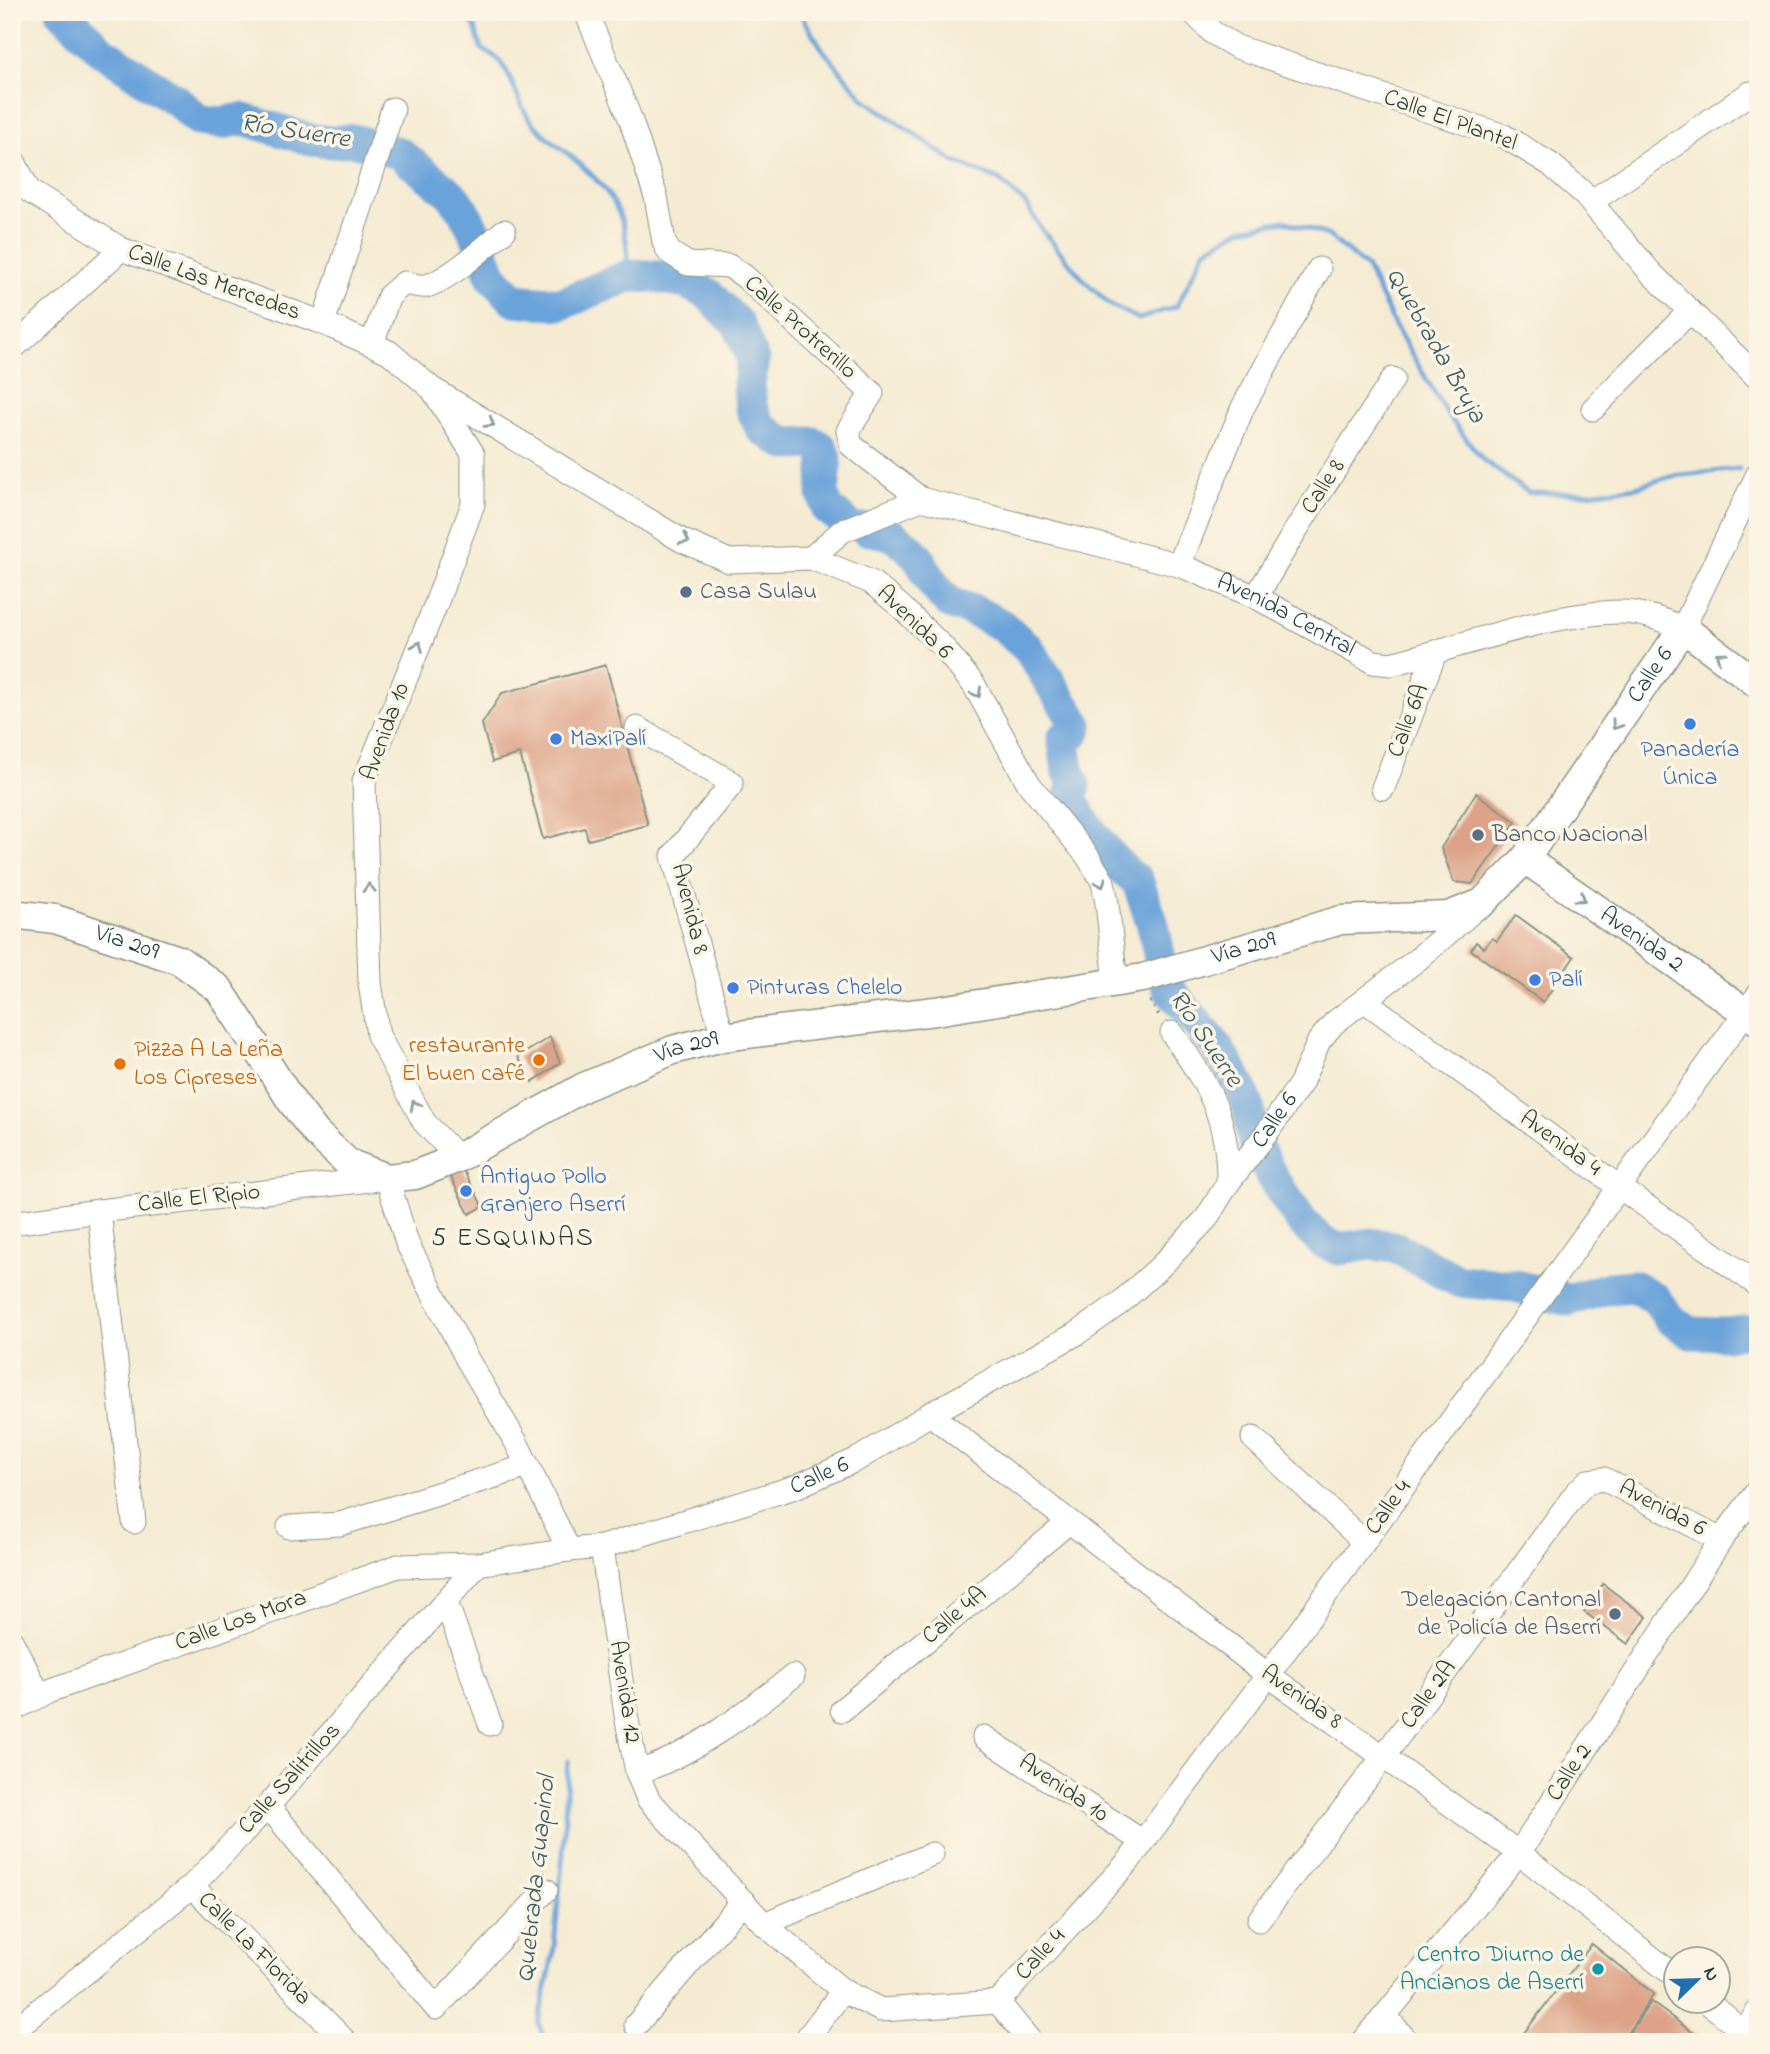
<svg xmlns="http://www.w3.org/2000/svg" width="1770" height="2054" viewBox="0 0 1770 2054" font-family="'Indie Flower',sans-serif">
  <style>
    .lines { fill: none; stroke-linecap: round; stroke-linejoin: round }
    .stream { stroke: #6aa3da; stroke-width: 5 }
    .river { stroke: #6aa3da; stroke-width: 33 }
    .building { fill: #dda388 }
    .minor-casing { stroke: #8a9484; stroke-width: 25 }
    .major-casing { stroke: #8a9484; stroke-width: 31 }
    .path { stroke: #8a9484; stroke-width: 3.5; stroke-dasharray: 2 5; stroke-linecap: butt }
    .minor { stroke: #fff; stroke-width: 23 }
    .major { stroke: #fff; stroke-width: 28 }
    .oneway { stroke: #8f9e9a }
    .service-dot { fill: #5c6f8a; stroke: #fcf5e5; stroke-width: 2.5 }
    .shop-dot { fill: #3f7fe0; stroke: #fcf5e5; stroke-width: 2.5 }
    .food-dot { fill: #e8710a; stroke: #fcf5e5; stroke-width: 2.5 }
    .culture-dot { fill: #0f9aa8; stroke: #fcf5e5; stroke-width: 2.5 }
    .labels { text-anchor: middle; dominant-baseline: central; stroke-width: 7; stroke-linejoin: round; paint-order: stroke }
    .street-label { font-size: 24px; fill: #1f3d34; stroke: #fcf5e5 }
    .service-label { font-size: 24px; fill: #4e5e75; stroke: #fcf5e5; text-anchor: start }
    .shop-label { font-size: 24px; fill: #366cbe; stroke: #fcf5e5; text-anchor: start }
    .food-label { font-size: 24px; fill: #c56008; stroke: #fcf5e5; text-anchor: end }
    .culture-label { font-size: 24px; fill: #0d838f; stroke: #fcf5e5; text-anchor: end }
    .water-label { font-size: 26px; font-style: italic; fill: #365c66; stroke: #fcf5e5 }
    .neighbourhood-label { font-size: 26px; letter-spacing: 2px; fill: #1f3d34; stroke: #fcf5e5 }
  </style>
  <rect width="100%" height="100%" fill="#fcf5e5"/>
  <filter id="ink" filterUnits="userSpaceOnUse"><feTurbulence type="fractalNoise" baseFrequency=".0143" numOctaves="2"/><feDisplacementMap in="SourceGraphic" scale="14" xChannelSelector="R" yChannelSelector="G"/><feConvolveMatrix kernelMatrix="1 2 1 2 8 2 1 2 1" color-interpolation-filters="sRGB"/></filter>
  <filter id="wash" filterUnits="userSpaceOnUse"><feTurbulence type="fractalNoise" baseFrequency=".00686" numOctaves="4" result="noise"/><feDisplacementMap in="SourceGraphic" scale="28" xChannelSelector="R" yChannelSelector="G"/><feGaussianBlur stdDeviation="1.57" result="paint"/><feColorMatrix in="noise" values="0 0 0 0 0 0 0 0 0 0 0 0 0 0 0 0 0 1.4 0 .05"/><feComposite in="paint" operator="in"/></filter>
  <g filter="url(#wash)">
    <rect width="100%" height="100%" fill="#f5ebd3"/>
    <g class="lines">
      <!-- stream -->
      <g class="stream">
        <path d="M457 12 474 25 481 48C486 52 494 55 499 60 513 76 516 100 528 117 538 131 553 142 567 153 614 192 629 214 628 276"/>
        <path d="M799 12 823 50 864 99 953 161 999 180 1026 204 1042 230 1082 278 1109 304 1139 319 1177 306 1205 250 1241 229 1284 221 1328 235 1367 268 1395 326 1447 414 1483 460 1529 493H1588L1636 487 1672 476 1739 469"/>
        <path d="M546 2042 538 2023 553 1956 563 1852 568 1761"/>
      </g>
      <!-- river -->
      <g class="river">
        <path d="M62 12 102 51 177 101 198 120 221 123 242 119 312 140 332 142 353 140 399 153 450 193 463 209 480 243"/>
        <path d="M484 255 492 276 514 300 561 304 628 276 659 277 686 283 708 294 738 324 753 360 749 384 751 407 761 428 786 444 814 443 822 448 826 458 823 494 828 510 843 520"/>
        <path d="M865 529 891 534 906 545 918 557 933 584 949 603 974 611 1001 625 1028 648 1077 725 1074 733 1063 738 1068 769 1075 787 1070 796C1080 819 1116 868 1137 880L1153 925 1161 964 1168 988 1215 1044 1240 1085 1248 1106 1254 1141 1272 1177 1302 1222 1322 1242 1339 1249 1371 1244 1395 1247 1458 1281 1516 1286 1568 1300 1609 1288 1633 1286 1655 1298 1670 1319 1691 1333 1726 1334 1758 1330"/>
      </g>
    </g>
    <g id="blocks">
      <!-- building -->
      <g class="building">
        <path d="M606 665 648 825 588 840 585 828 543 839 520 754 492 762 482 724 502 693Z"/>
        <path d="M1476 793 1516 822 1472 884 1454 882 1441 848Z"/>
        <path d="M1516 915 1574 957 1543 1002 1471 950 1476 942 1484 948 1492 938 1497 941Z"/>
        <path d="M550 1037 560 1063 532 1082 518 1057Z"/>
        <path d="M463 1169 483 1207 469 1214 450 1176Z"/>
        <path d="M1603 1584 1647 1617 1628 1644 1583 1611Z"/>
        <path d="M1592 1944 1654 1994 1621 2042H1517Z"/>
        <path d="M1651 2002 1706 2042H1623Z"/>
      </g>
    </g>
  </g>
  <g filter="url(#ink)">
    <use href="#blocks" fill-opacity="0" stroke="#8a9484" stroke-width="2"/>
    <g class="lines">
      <!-- minor casing -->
      <g class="minor-casing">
        <g id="minor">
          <path d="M586 12 630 118 656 197 664 242 669 252 688 264 729 266 744 276 872 393 848 431 851 445 921 499"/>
          <path d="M1193 12 1213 33 1237 47 1504 136 1550 164 1581 191 1651 273 1758 378"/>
          <path d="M12 158 29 191 121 249 323 323 389 352 431 388 681 540 729 561 811 558 871 582 899 605 942 646 974 685 1029 784 1088 857 1103 882 1107 903 1116 982"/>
          <path d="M1591 202 1750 93"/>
          <path d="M323 323 393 109"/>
          <path d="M372 344 389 296 404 283C411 284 420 287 426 286 449 280 485 247 504 231"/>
          <path d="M12 349 121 249"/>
          <path d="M434 392 473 454V504L436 604 364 781 370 983 378 1035 424 1122 458 1158"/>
          <path d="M1593 409 1690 311"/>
          <path id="s1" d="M811 558 842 531 921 499 1179 565 1256 597 1373 662 1391 664C1464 646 1546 613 1621 612 1642 612 1664 620 1683 628L1758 474"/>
          <path d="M1179 565 1243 407 1319 269"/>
          <path d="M1256 597 1294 533 1393 379"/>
          <path d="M637 728 731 782V785L673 856 723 1037"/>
          <path d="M1383 788 1435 653"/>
          <path d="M1365 1001 1619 1187 1758 1285"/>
          <path d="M1172 1033C1208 1084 1229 1118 1228 1183"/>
          <path d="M99 1211 134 1522"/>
          <path d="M12 1223 99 1211 387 1178 407 1243 467 1359 516 1442 569 1550 602 1547 626 1715 637 1772 648 1799 764 1924 843 1991 881 2010 998 2002"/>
          <path d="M930 1414 1268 1675 1519 1853 1676 1977"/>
          <path d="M1253 1438 1364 1542"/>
          <path d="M289 1527 340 1524 528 1466"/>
          <path id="s2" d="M602 1547 795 1487 858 1459 930 1414 1076 1334 1120 1303 1161 1266 1206 1219 1228 1183 1266 1134 1301 1083 1319 1041 1334 1023 1418 959 1475 909"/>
          <path d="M446 1602 490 1724"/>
          <path d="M12 1642 40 1696"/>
          <path d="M12 1710 49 1691 398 1566 478 1564"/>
          <path d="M842 1710 1068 1523"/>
          <path d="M984 1737 1143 1842"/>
          <path d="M637 1772C689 1758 750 1710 793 1676"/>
          <path d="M268 1806 436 2008 546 1890"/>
          <path d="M192 1886 346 2042"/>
          <path d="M1259 1920 1384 1756 1576 1493 1588 1481 1604 1479 1721 1540"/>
          <path d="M764 1924 932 1854"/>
          <path d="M998 2002 1128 1862 1268 1675 1758 995"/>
          <path d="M998 2002 1031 2042"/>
          <path d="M1707 2002C1721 2013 1739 2024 1745 2042"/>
          <path d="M1385 2016 1408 2042"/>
          <path d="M636 2025 743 1901"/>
          <path d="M12 2032 192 1886 268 1806 478 1564 569 1550"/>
          <path d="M1743 2034 1758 2011"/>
          <path d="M804 2042 843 1991"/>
          <path d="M1363 2042 1519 1853 1721 1540 1758 1490"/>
        </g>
      </g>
      <!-- major casing -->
      <g class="major-casing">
        <g id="major">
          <path id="s3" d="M1525 859 1758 1021"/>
          <path id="s4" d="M12 914 55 919 179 960 219 989 292 1102 316 1133 348 1163 387 1178 415 1175 458 1158 584 1087 673 1050 723 1037 935 1011 1143 978 1341 920 1448 916 1482 903 1525 859 1683 628 1758 684"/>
        </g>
      </g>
      <!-- path -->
      <path class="path" d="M1150 1001 1161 1018"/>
      <!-- minor -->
      <use href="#minor" class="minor"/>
      <!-- major -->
      <use href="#major" class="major"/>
    </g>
    <!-- one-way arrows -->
    <defs><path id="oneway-chevron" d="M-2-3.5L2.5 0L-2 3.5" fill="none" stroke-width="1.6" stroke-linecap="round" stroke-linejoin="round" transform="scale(1.75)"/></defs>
    <g class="oneway">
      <use href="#oneway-chevron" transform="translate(490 423) rotate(31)"/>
      <use href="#oneway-chevron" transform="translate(685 540) rotate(27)"/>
      <use href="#oneway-chevron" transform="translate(418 646) rotate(-68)"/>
      <use href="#oneway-chevron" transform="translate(1720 656) rotate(-143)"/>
      <use href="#oneway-chevron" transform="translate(977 693) rotate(60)"/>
      <use href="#oneway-chevron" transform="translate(1616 725) rotate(124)"/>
      <use href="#oneway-chevron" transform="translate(1101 883) rotate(68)"/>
      <use href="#oneway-chevron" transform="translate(369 888) rotate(-92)"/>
      <use href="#oneway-chevron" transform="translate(1581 898) rotate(35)"/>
      <use href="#oneway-chevron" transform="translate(415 1105) rotate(-118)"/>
    </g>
  </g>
  <!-- markers -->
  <g class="service-dot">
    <circle cx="686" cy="592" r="7"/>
    <circle cx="1478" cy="835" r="7"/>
    <circle cx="1615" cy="1614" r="7"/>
  </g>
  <g class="shop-dot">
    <circle cx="1690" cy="724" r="7"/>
    <circle cx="556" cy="739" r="7"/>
    <circle cx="1535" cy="980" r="7"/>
    <circle cx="733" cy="988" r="7"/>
    <circle cx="466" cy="1191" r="7"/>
  </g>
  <g class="food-dot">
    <circle cx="539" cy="1060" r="7"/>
    <circle cx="120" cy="1064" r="7"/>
  </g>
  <circle class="culture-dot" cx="1598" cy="1969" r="7"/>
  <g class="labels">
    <!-- street labels -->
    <g class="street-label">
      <text transform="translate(1450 121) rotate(20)">Calle El Plantel</text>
      <text transform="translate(214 283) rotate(20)">Calle Las Mercedes</text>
      <text transform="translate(800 328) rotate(42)">Calle Protrerillo</text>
      <text transform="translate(1324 487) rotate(-57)">Calle 8</text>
      <text stroke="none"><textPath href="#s1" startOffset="511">Avenida Central</textPath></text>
      <text transform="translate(914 623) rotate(44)">Avenida 6</text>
      <text stroke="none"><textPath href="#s4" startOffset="1908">Calle 6</textPath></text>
      <text transform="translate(1409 721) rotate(-69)">Calle 6A</text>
      <text transform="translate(386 732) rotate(-70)">Avenida 10</text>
      <text transform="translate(689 909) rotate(76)">Avenida 8</text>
      <text stroke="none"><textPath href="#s3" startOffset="142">Avenida 2</textPath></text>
      <text stroke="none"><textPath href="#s4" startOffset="119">Vía 209</textPath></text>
      <text stroke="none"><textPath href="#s4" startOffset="1379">Vía 209</textPath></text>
      <text stroke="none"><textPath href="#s4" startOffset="812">Vía 209</textPath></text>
      <text stroke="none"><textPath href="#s2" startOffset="817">Calle 6</textPath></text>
      <text transform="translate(1560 1144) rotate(36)">Avenida 4</text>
      <text transform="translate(199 1199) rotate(-6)">Calle El Ripio</text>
      <text stroke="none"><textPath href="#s2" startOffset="229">Calle 6</textPath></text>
      <text transform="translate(1389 1508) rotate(-54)">Calle 4</text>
      <text transform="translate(1662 1509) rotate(28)">Avenida 6</text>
      <text transform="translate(955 1616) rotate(-40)">Calle 4A</text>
      <text transform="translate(241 1621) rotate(-20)">Calle Los Mora</text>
      <text transform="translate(624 1692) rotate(81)">Avenida 12</text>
      <text transform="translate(1429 1695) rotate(-54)">Calle 2A</text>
      <text transform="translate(1301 1698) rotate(35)">Avenida 8</text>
      <text transform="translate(1570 1773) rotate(-57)">Calle 2</text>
      <text transform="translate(290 1779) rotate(-48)">Calle Salitrillos</text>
      <text transform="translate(1063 1789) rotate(34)">Avenida 10</text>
      <text transform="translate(254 1949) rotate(45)">Calle La Florida</text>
      <text transform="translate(1041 1955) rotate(-47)">Calle 4</text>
    </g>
    <!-- service labels -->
    <g class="service-label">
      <text x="700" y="592">Casa Sulau</text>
      <text x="1492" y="835">Banco Nacional</text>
      <text x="1601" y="1600" text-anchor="end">Delegación Cantonal<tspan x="1601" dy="28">de Policía de Aserrí</tspan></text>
    </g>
    <!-- shop labels -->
    <g class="shop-label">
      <text x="570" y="739">MaxiPalí</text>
      <text x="1690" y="750" text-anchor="middle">Panadería<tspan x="1690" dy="28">Única</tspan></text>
      <text x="1549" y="980">Palí</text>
      <text x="747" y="988">Pinturas Chelelo</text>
      <text x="480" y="1177">Antiguo Pollo<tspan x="480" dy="28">Granjero Aserrí</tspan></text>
    </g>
    <!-- food labels -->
    <g class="food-label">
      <text x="525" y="1046">restaurante<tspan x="525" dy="28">El buen café</tspan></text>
      <text x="134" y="1050" text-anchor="start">Pizza A La Leña<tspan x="134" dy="28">Los Cipreses</tspan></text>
    </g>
    <!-- culture labels -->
    <g class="culture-label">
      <text x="1584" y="1955">Centro Diurno de<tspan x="1584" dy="28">Ancianos de Aserrí</tspan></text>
    </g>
    <!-- water labels -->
    <g class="water-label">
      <text transform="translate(295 132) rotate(9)">Río Suerre</text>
      <text transform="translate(1435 346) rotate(60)">Quebrada Bruja</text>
      <text transform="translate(1205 1039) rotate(56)">Río Suerre</text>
      <text transform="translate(537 1879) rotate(-84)">Quebrada Guapinol</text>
    </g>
    <!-- neighbourhood labels -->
    <g class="neighbourhood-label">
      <text x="513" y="1239">5 ESQUINAS</text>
    </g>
  </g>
  <!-- margin -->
  <rect width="1770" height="2054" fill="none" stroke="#fcf5e5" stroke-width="42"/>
  <!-- north arrow -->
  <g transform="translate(1697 1980) rotate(67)"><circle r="33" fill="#fcf5e5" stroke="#a4ab9e" stroke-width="2"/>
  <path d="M0-5L12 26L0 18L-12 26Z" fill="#1f6fb2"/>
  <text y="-10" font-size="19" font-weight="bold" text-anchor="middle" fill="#1f3d34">N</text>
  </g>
</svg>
